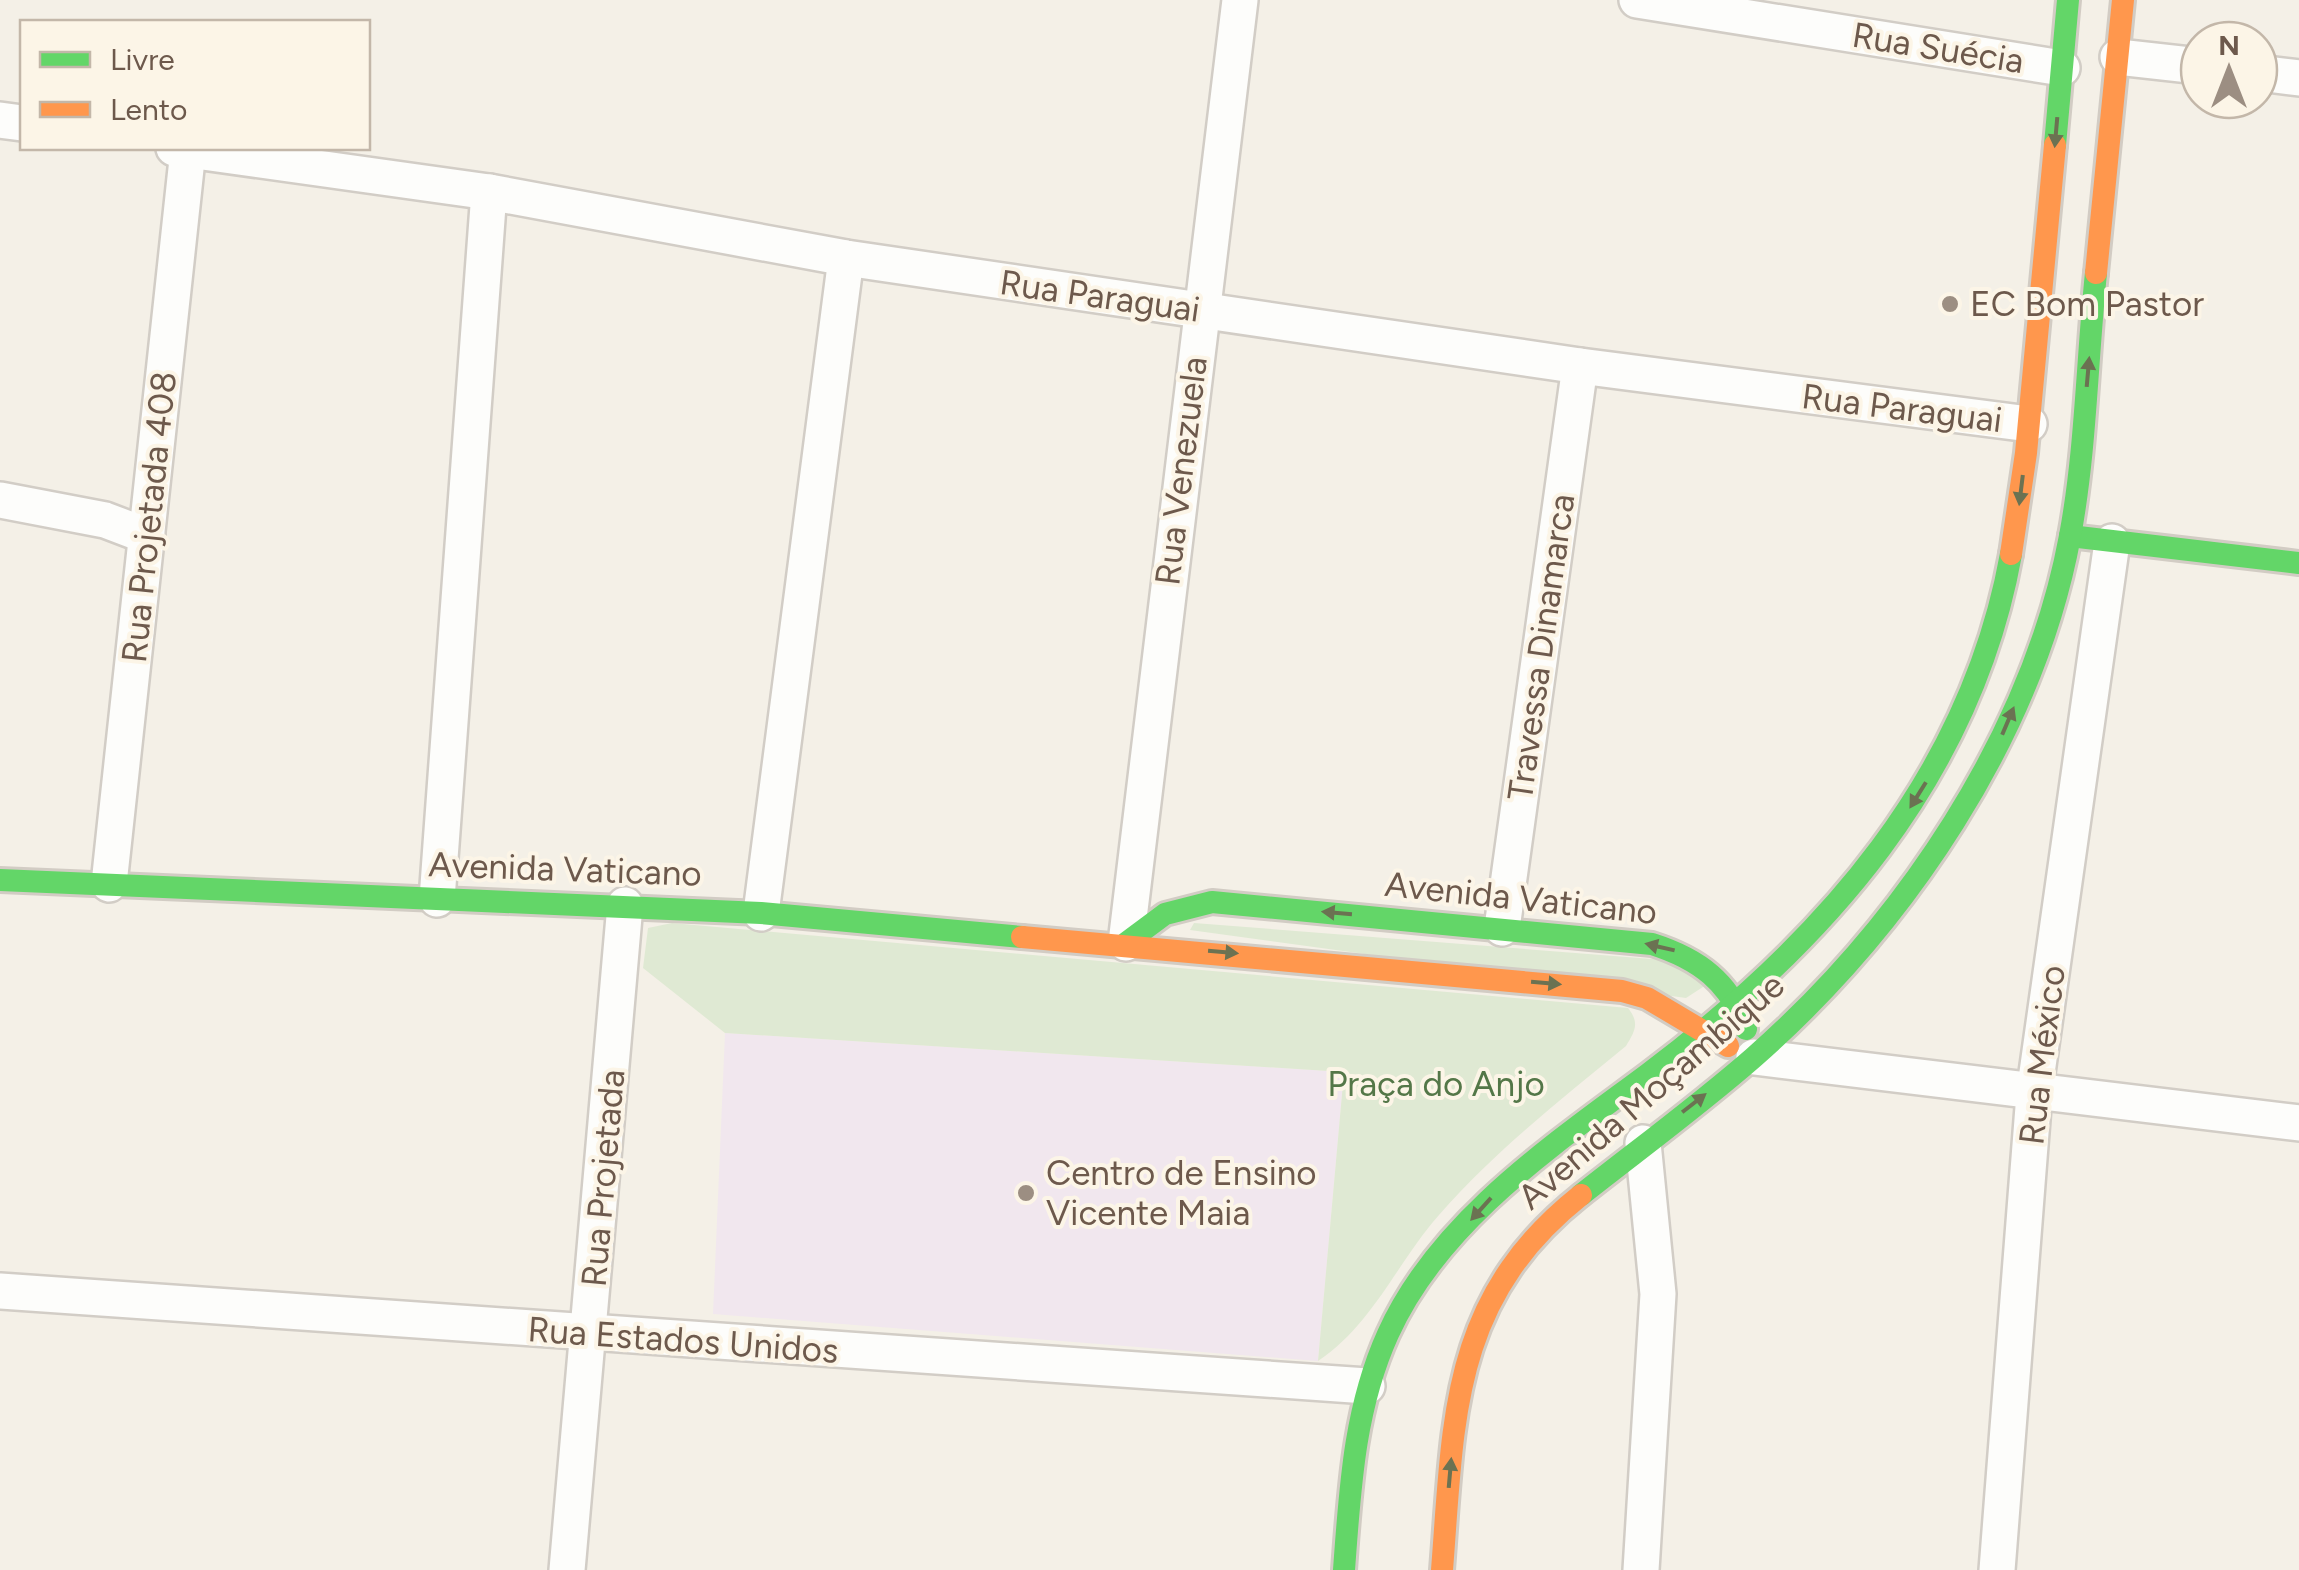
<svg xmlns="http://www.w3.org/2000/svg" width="2299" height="1570" viewBox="0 0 2299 1570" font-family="Figtree,sans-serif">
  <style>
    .education { fill: #f1e7ee }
    .green { fill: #dfe9d3 }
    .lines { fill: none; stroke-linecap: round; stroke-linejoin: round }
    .street-casing { stroke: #d2cdc6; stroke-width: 40 }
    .fast-casing { stroke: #d2ccc4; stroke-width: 28 }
    .slow-casing { stroke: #d2ccc4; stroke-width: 28 }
    .street { stroke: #fdfdfb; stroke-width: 35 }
    .fast { stroke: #63d668; stroke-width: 22 }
    .slow { stroke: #ff974d; stroke-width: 22 }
    .oneway { fill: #6b7252 }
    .poi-dot { fill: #9c8e82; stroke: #fcf5e7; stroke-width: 4 }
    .labels { text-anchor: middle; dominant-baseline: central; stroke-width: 8; stroke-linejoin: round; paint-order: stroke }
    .street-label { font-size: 35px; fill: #6d594c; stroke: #fcf5e7 }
    .poi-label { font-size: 35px; fill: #6d594c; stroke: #fcf5e7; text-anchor: start }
    .park-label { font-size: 35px; fill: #547748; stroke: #fcf5e7 }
  </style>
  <rect width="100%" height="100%" fill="#f4f0e7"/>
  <!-- education -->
  <path class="education" d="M725 1033 1344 1072 1318 1361 713 1314Z"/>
  <!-- green -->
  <g class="green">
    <path d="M672 923 1628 1008C1640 1023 1635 1031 1626 1046 1560 1100 1495 1151 1439 1215 1396 1264 1373 1324 1318 1361L1344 1072 725 1033 643 968 648 928Z"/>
    <path d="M1194 923 1678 961 1706 985 1686 998 1190 930Z"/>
  </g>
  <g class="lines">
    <!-- street casing -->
    <g class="street-casing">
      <g id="street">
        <path d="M1637 0 2062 68"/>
        <path d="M2118 57 2199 66"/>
        <path d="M2259 73 2299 78"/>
        <path d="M0 120 22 123"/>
        <path d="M174 148 489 192 846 258 1580 366 2029 424"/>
        <path d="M0 500 105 520 147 536"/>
        <path d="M109 884 188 150"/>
        <path d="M437 899 489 192"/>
        <path d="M761 913 846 258"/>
        <path d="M1502 928 1580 366"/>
        <path d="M1126 943 1240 0"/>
        <path d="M1754 1057 2299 1123"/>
        <path d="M0 1291 1367 1386"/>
        <path d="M567 1570 625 905"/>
        <path d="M1641 1570 1658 1294 1643 1143"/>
        <path d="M1997 1570 2034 1094 2112 542"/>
      </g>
    </g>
    <!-- fast casing -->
    <g class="fast-casing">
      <g id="fast">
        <path d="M2055 145 2068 0"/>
        <path d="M2070 536 2299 563"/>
        <path d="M0 880 761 913 1022 937"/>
        <path d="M1126 943 1165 914 1212 902 1652 944C1699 959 1730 982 1746 1029"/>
        <path d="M1581 1195C1638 1150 1698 1106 1753 1058 1903 926 2033 736 2070 536 2086 450 2087 359 2096 273"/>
        <path d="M1344 1570C1350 1489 1354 1409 1388 1334 1439 1221 1553 1145 1648 1074 1824 942 1971 777 2011 554"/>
      </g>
    </g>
    <!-- slow casing -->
    <g class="slow-casing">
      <g id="slow">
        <path d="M2096 273 2123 0"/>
        <path d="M2011 554 2026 453 2055 145"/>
        <path d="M1022 937 1622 991 1647 998 1728 1046"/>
        <path d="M1442 1570C1454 1418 1450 1299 1581 1195"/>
      </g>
    </g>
    <!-- street -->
    <use href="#street" class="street"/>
    <!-- fast -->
    <use href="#fast" class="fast"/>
    <!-- slow -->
    <use href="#slow" class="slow"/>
  </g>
  <!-- one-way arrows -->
  <defs><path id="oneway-solid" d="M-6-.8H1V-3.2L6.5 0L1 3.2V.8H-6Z" transform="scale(2.5)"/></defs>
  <g class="oneway">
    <use href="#oneway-solid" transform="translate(2056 132) rotate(95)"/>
    <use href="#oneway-solid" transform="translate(2088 372) rotate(-85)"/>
    <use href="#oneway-solid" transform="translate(2021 490) rotate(97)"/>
    <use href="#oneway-solid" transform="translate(2008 721) rotate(-67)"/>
    <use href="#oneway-solid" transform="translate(1918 795) rotate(122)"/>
    <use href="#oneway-solid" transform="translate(1337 913) rotate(-175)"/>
    <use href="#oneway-solid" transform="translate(1660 947) rotate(-167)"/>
    <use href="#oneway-solid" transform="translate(1223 952) rotate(5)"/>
    <use href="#oneway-solid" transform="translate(1546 983) rotate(5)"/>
    <use href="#oneway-solid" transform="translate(1694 1103) rotate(-38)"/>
    <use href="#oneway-solid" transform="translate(1481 1209) rotate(132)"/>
    <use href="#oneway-solid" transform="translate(1450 1473) rotate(-85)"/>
  </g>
  <!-- markers -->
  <g class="poi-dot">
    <circle cx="1950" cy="304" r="10"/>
    <circle cx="1026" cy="1193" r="10"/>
  </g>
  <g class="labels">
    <!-- street labels -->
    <g class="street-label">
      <text transform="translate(1938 48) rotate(9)">Rua Suécia</text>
      <text transform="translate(1100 296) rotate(8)">Rua Paraguai</text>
      <text transform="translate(1902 408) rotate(7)">Rua Paraguai</text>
      <text transform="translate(1181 471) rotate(-83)">Rua Venezuela</text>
      <text transform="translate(149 517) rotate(-84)">Rua Projetada 408</text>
      <text transform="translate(1541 647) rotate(-82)">Travessa Dinamarca</text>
      <text transform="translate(565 869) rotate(2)">Avenida Vaticano</text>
      <text transform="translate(1521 898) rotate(6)">Avenida Vaticano</text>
      <text transform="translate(2042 1055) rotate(-83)">Rua México</text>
      <text transform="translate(1651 1091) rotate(-41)">Avenida Moçambique</text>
      <text transform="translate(603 1178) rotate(-85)">Rua Projetada</text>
      <text transform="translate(683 1340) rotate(4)">Rua Estados Unidos</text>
    </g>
    <!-- poi labels -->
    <g class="poi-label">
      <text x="1970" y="304">EC Bom Pastor</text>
      <text x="1046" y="1173">Centro de Ensino<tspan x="1046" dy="40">Vicente Maia</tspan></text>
    </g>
    <!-- park labels -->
    <g class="park-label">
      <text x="1436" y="1084">Praça do Anjo</text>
    </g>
  </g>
  <!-- legend -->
  <rect x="20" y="20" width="350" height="130" fill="#fcf5e7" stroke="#c3b7a9" stroke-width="2.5"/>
  <rect x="40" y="52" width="50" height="15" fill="#63d668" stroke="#c3b7a9" stroke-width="2.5"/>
  <text x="110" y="70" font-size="30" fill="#6d594c">Livre</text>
  <rect x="40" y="102" width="50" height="15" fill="#ff974d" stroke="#c3b7a9" stroke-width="2.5"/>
  <text x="110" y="120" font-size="30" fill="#6d594c">Lento</text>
  <!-- north arrow -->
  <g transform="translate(2229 70)"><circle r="48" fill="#fcf5e7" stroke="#c3b7a9" stroke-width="2.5"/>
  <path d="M0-8L18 38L0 25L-18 38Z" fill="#9c8e82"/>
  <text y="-15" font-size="28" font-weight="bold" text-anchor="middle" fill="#6d594c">N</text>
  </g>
</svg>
